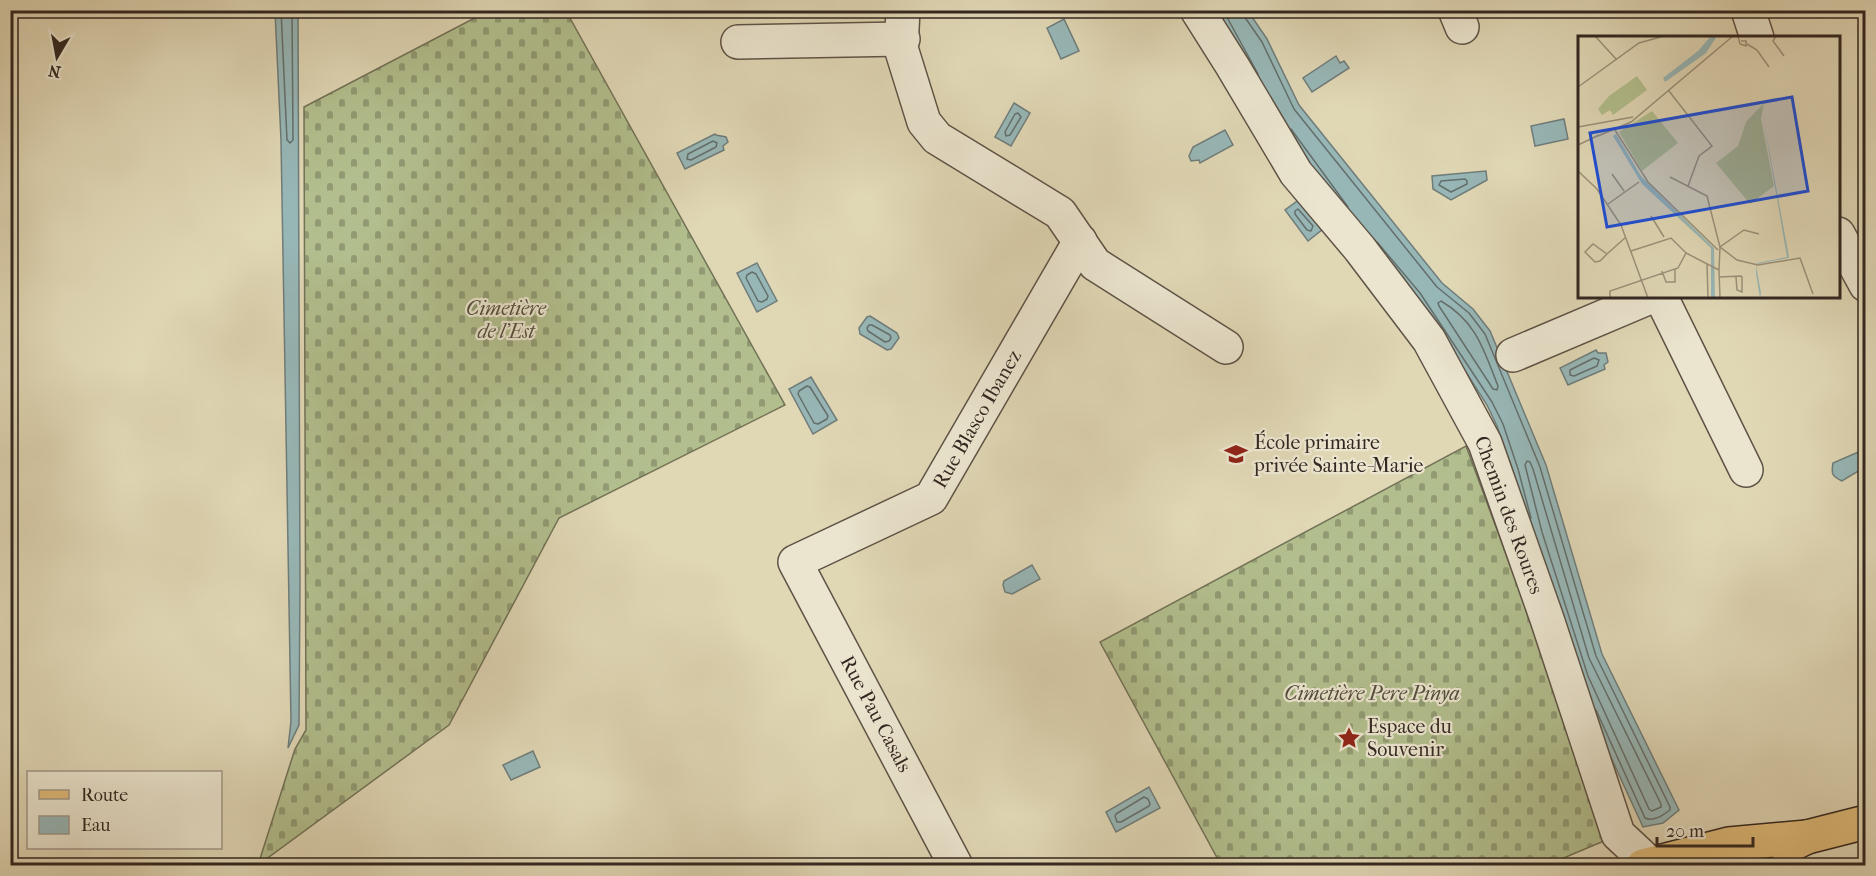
<svg xmlns="http://www.w3.org/2000/svg" width="1876" height="876" viewBox="0 0 1876 876" font-family="'IM FELL French Canon',serif">
  <style>
    .cemetery { fill: url(#cemetery-stones); stroke: #727257; stroke-width: 1.5 }
    .water { fill: #97b7b7; stroke: #6f7d7b; stroke-width: 1.5 }
    .lines { fill: none; stroke-linecap: round; stroke-linejoin: round }
    .shore { stroke: #646f6c; stroke-width: 1.5 }
    .minor-casing { stroke: #5e5346; stroke-width: 36 }
    .major-casing { stroke: #322721; stroke-width: 36 }
    .minor { stroke: #ebe5cf; stroke-width: 33 }
    .major { stroke: #e0bc7a; stroke-width: 33 }
    .labels { text-anchor: middle; dominant-baseline: central; stroke-width: 4.5; stroke-linejoin: round; paint-order: stroke }
    .park-label { font-size: 20px; font-style: italic; fill: #524d3c; stroke: #ebe5cf }
    .street-label { font-size: 20px; fill: #322721; stroke: #ebe5cf }
    .poi-label { font-size: 20px; fill: #322721; stroke: #ebe5cf; text-anchor: start }
    .inset-road { fill: none; stroke: #9a917a; stroke-width: 1.5 }
    .view { fill: #1d4ed8; fill-opacity: 0.15; stroke: #1d4ed8; stroke-width: 3 }
    .inset-edge { fill: none; stroke: #322721; stroke-width: 3 }
  </style>
  <defs>
    <pattern id="cemetery-stones" width="16" height="16" patternUnits="userSpaceOnUse" patternTransform="scale(1.5)"><rect width="16" height="16" fill="#b2be8d"/><path d="M2 7V4a2 2 0 0 1 4 0v3zM10 15v-3a2 2 0 0 1 4 0v3z" fill="#919a73"/></pattern>
  </defs>
  <rect width="100%" height="100%" fill="#e0d7b5"/>
  <filter id="stains"><feTurbulence type="fractalNoise" baseFrequency=".00333" numOctaves="4"/><feColorMatrix values="0 0 0 0 .2 0 0 0 0 .09 0 0 0 0 .02 0 0 0 .5 -.17"/></filter>
  <radialGradient id="worn" r=".72"><stop offset=".6" stop-color="#630" stop-opacity="0"/><stop offset="1" stop-color="#630" stop-opacity=".3"/></radialGradient>
  <!-- cemetery -->
  <g class="cemetery">
    <path d="M488 11H566L785 405 559 518 449 725 258 865 295 749 306 730 304 107Z"/>
    <path d="M1466 446 1611 838 1547 865H1221L1100 642Z"/>
  </g>
  <!-- water -->
  <g class="water">
    <path d="M275 11H298L300 584 299 725 288 748 291 721 281 140Z"/>
    <path d="M1216 11H1248L1267 39 1299 105 1442 283 1473 309 1490 331 1546 465 1602 654 1679 810 1663 823 1643 827 1584 699 1513 471 1497 426 1487 405 1441 333 1346 215 1281 126Z"/>
    <path d="M1064 19 1079 51 1061 59 1047 28Z"/>
    <path d="M1336 56 1340 63 1344 61 1349 68 1312 92 1303 78Z"/>
    <path d="M1014 103 1030 113 1011 146 995 137Z"/>
    <path d="M1564 119 1568 139 1535 146 1531 126Z"/>
    <path d="M1225 130 1233 145 1200 163 1199 160 1191 161 1189 156 1193 147Z"/>
    <path d="M715 134 716 135 726 137 728 142 723 146 724 150 685 169 677 153Z"/>
    <path d="M1486 171 1487 180 1451 200 1433 189 1432 176Z"/>
    <path d="M1300 199 1323 229 1308 241 1285 210Z"/>
    <path d="M757 263 777 301 757 312 737 273Z"/>
    <path d="M870 316 897 333 899 338 891 349 887 350 860 334 859 328 867 317Z"/>
    <path d="M1596 350 1598 353H1606L1608 362 1604 365 1605 369 1568 385 1560 368Z"/>
    <path d="M811 377 837 420 813 434 789 389Z"/>
    <path d="M1863 450 1865 454V467L1842 481C1832 476 1831 474 1833 463Z"/>
    <path d="M1032 565 1040 579 1012 594 1005 592 1003 585 1004 581Z"/>
    <path d="M533 751 540 767 511 780 503 765Z"/>
    <path d="M1149 787 1160 808 1116 832 1106 812Z"/>
  </g>
  <g class="lines">
    <!-- shore -->
    <g class="shore">
      <path d="M281 10 287 140 290 143 293 140 292 10"/>
      <path d="M1223 10 1258 74"/>
      <path d="M1243 10 1244 16 1262 42 1294 109 1437 287 1469 313 1485 334 1540 467 1596 656 1670 807V810C1663 815 1654 822 1645 818L1596 710"/>
      <path d="M1018 113 1021 117 1010 135 1006 136 1005 132 1015 114Z"/>
      <path d="M1291 129 1348 207"/>
      <path d="M713 141 717 143 716 147 691 160 687 159 688 154Z"/>
      <path d="M1465 179 1467 181V184L1451 192 1439 185 1441 181Z"/>
      <path d="M1298 209 1313 226 1311 231 1307 230 1295 214V211Z"/>
      <path d="M1377 242 1420 293 1492 402 1503 424 1518 469 1531 518"/>
      <path d="M752 272 756 274 768 296 767 299 762 302 758 301 746 278 747 275Z"/>
      <path d="M1441 301C1477 322 1484 351 1498 386L1497 390 1493 389 1439 306 1438 303Z"/>
      <path d="M869 325H872L890 335 891 338 889 341 885 342 868 331 867 328Z"/>
      <path d="M1594 358 1599 360 1597 366 1574 376 1570 375V370Z"/>
      <path d="M807 386 810 387 828 416 827 419 818 424 814 423 798 394 799 391Z"/>
      <path d="M1527 461 1530 462 1533 469 1589 658 1661 804V807L1652 811 1649 809 1588 676 1542 532 1525 465Z"/>
      <path d="M1144 797 1148 799 1150 804 1149 806 1121 822H1117L1115 816 1116 814Z"/>
    </g>
    <!-- minor casing -->
    <g class="minor-casing">
      <g id="minor">
        <path d="M903 10 901 48 924 122 937 138 1060 213 1095 264 1226 347"/>
        <path d="M1197 10 1233 67 1296 173 1360 249 1429 340 1485 443 1547 619 1618 834 1650 864"/>
        <path d="M1455 10 1462 27"/>
        <path d="M1748 10 1757 38"/>
        <path d="M738 42 903 39"/>
        <path d="M1838 234 1866 285"/>
        <path d="M1661 297 1746 470"/>
        <path d="M1513 355 1650 297"/>
        <path d="M956 866 795 562 931 498 1080 241"/>
      </g>
    </g>
    <!-- major casing -->
    <g class="major-casing">
      <g id="major">
        <path d="M1786 847 1807 837 1866 822"/>
        <path d="M1643 866 1729 844 1807 837"/>
      </g>
    </g>
    <!-- minor -->
    <use href="#minor" class="minor"/>
    <!-- major -->
    <use href="#major" class="major"/>
  </g>
  <!-- icons -->
  <defs>
    <g id="school-bare" transform="scale(1.8)"><path d="M0-5L7-2L0 1L-7-2ZM-4 1L0 2.5L4 1V4Q0 6-4 4Z" fill="#8f2418" stroke="#ebe5cf" stroke-width="2.5" paint-order="stroke"/></g>
    <g id="sight-bare" transform="scale(1.8)"><path d="M0-6L1.8-2.2L6-1.7L2.9 1.2L3.7 5.4L0 3.3L-3.7 5.4L-2.9 1.2L-6-1.7L-1.8-2.2Z" fill="#8f2418" stroke="#ebe5cf" stroke-width="2.5" paint-order="stroke"/></g>
  </defs>
  <g fill-rule="evenodd">
    <use href="#school-bare" x="1236" y="454"/>
    <use href="#sight-bare" x="1349" y="738"/>
  </g>
  <g class="labels">
    <!-- park labels -->
    <g class="park-label">
      <text x="506" y="308">Cimetière<tspan x="506" dy="23">de l'Est</tspan></text>
      <text x="1372" y="693">Cimetière Pere Pinya</text>
    </g>
    <!-- street labels -->
    <g class="street-label">
      <text transform="translate(977 419) rotate(-60)">Rue Blasco Ibanez</text>
      <text transform="translate(1509 515) rotate(70)">Chemin des Roures</text>
      <text transform="translate(876 714) rotate(62)">Rue Pau Casals</text>
    </g>
    <!-- poi labels -->
    <g class="poi-label">
      <text x="1254" y="442">École primaire<tspan x="1254" dy="23">privée Sainte-Marie</tspan></text>
      <text x="1367" y="726">Espace du<tspan x="1367" dy="23">Souvenir</tspan></text>
    </g>
  </g>
  <!-- overview -->
  <g transform="translate(1578 36)">
    <rect width="262" height="262" fill="#e0d7b5"/>
    <path d="M186 67 183 83 196 150 172 168 138 127 160 110 168 86ZM74 75 100 107 64 135 41 96Z" fill="#b2be8d"/>
    <path d="M59 40 69 54 35 79 32 74 24 79 20 73 31 60Z" fill="#b2be8d"/>
    <path d="M133 0H139L128 17 87 46 85 42 120 15ZM185 81 211 221 210 222 179 228V235L183 257 182 262 178 237 179 227 209 221ZM38 98 63 140 136 212 137 262H133V212L64 148 35 100Z" fill="#97b7b7"/>
    <path class="inset-road" d="M17 0 38 23M160 0 162 8 168 10V5H163M198 0 195 5 206 20M169 8 179 14 191 31M0 51 61 7 86 0M91 55 134 110 121 120 110 150M0 91 55 81M37 94 70 146 140 214M20 100 53 86 155 0M0 109 21 99M0 135 19 153 43 189 70 262M34 138 46 155M92 141 129 160 142 211 141 234M30 168 61 146M73 180 86 201M181 198 166 194 142 211 159 224 180 229 222 222 235 258M53 215 93 202 108 217 141 234 142 262M29 218 15 208 7 216 17 226 22 225 29 218 48 201M129 228 130 262M84 235 88 246H97V233M141 241 163 240 164 241V256L159 254 158 241M32 262V255L100 232 108 217"/>
    <path class="view" d="M214 61 230 155 29 191 12 97Z"/>
    <rect width="262" height="262" class="inset-edge"/>
  </g>
  <!-- margin -->
  <rect width="1876" height="876" fill="none" stroke="#e0d7b5" stroke-width="36"/>
  <rect x="12" y="12" width="1852" height="852" fill="none" stroke="#322721" stroke-width="3"/>
  <rect x="18" y="18" width="1840" height="840" fill="none" stroke="#322721" stroke-width="1.5"/>
  <!-- legend -->
  <rect x="27" y="771" width="195" height="78" fill="#ebe5cf" stroke="#a19989" stroke-width="1.5"/>
  <rect x="39" y="790" width="30" height="9" fill="#e0bc7a" stroke="#a19989" stroke-width="1.5"/>
  <text x="81" y="801" font-size="18" fill="#322721">Route</text>
  <rect x="39" y="816" width="30" height="18" fill="#97b7b7" stroke="#a19989" stroke-width="1.5"/>
  <text x="81" y="831" font-size="18" fill="#322721">Eau</text>
  <!-- north arrow -->
  <g transform="translate(57 57) rotate(190)" stroke="#ebe5cf" stroke-width="4.5" paint-order="stroke">
  <path d="M0-4.5L10 22L0 15L-10 22Z" fill="#322721"/>
  <text y="-9" font-size="16" font-weight="bold" text-anchor="middle" fill="#322721">N</text>
  </g>
  <!-- scale -->
  <path d="M1657 837v9h96v-9" fill="none" stroke="#322721" stroke-width="3"/>
  <text x="1666" y="837" font-size="18" fill="#322721" stroke="#ebe5cf" stroke-width="4.5" paint-order="stroke">20 m</text>
  <rect width="100%" height="100%" filter="url(#stains)"/>
  <rect width="100%" height="100%" fill="url(#worn)"/>
</svg>
